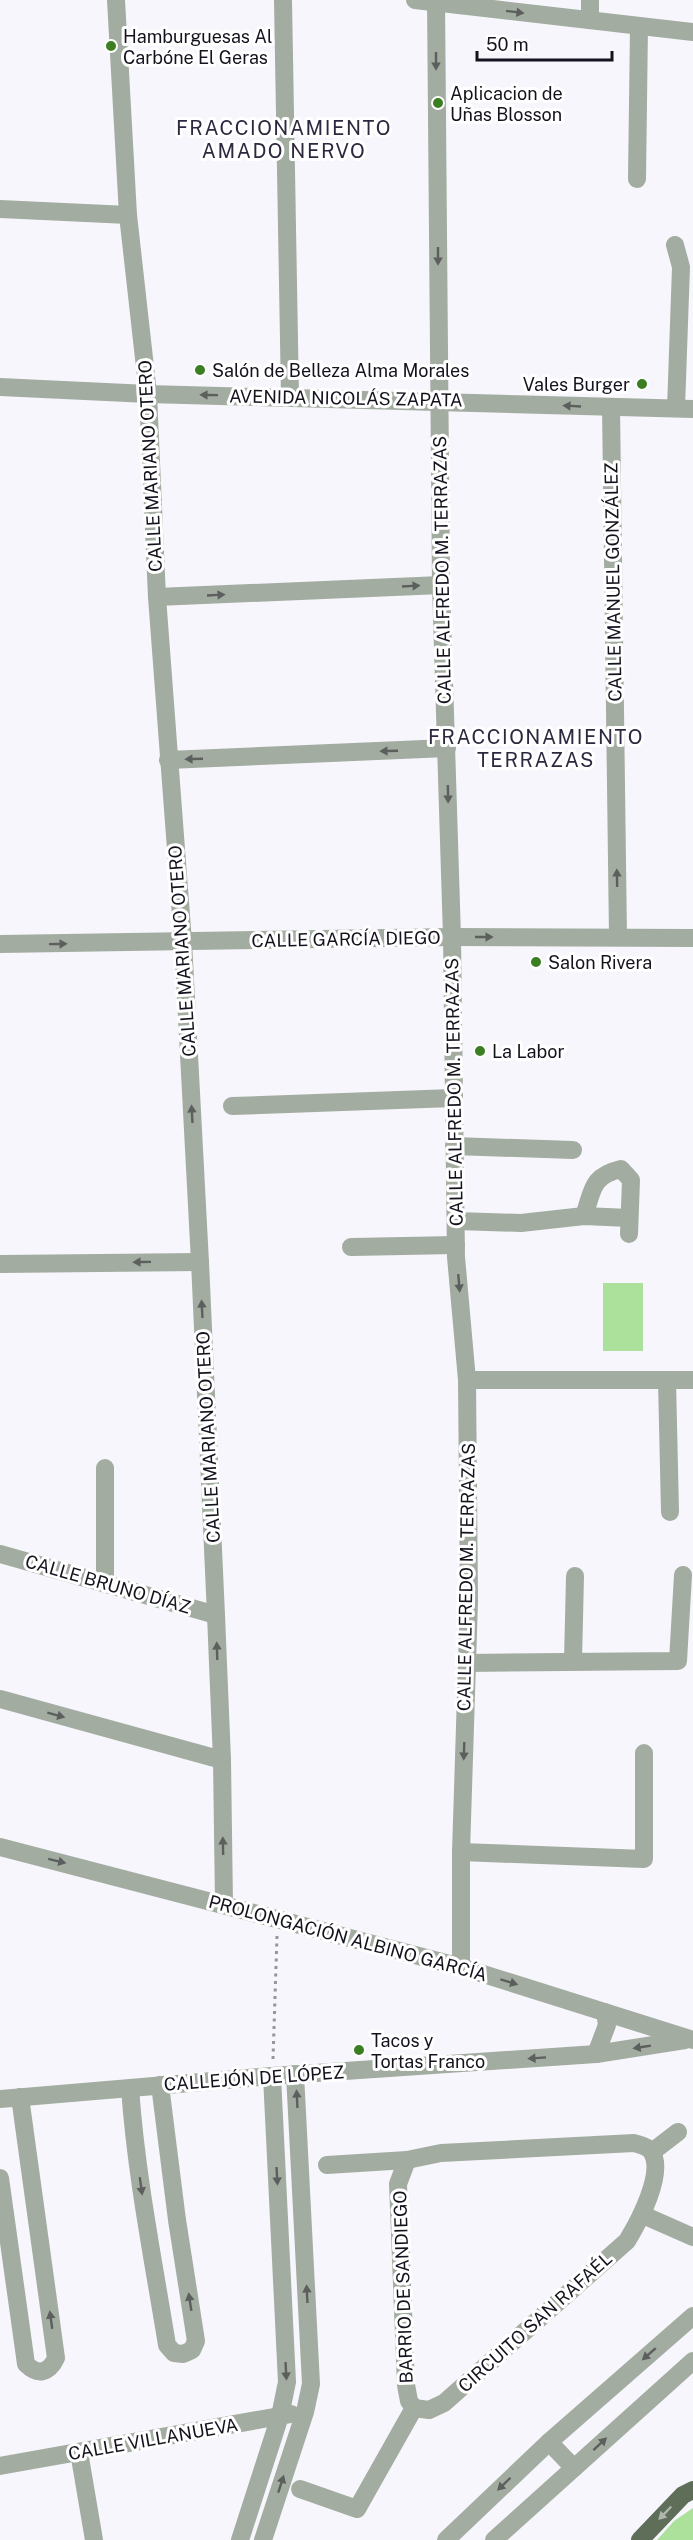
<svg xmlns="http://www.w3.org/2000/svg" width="693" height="2540" viewBox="0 0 693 2540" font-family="'Public Sans',sans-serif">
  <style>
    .green { fill: #abe19b }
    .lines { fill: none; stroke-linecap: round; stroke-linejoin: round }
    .path { stroke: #96949d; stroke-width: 3; stroke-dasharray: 3 4.5; stroke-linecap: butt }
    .minor { stroke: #a3aca0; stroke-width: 18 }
    .major { stroke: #5e6e59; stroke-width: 18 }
    .oneway { fill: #5c5f5e }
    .oneway2 { fill: #aeb6ac }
    .poi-dot { fill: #3b7f22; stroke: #fff; stroke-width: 2 }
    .labels { text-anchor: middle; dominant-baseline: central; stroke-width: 6; stroke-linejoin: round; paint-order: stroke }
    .poi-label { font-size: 18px; fill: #14121d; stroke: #fff; text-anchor: start }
    .street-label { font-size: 18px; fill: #14121d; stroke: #fff }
    .neighbourhood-label { font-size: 20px; letter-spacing: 1.5px; fill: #2d273f; stroke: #fff }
  </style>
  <rect width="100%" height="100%" fill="#f7f6fd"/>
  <!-- green -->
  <g class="green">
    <rect x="603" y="1283" width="40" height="68"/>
    <path d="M693 2508V2540H657L674 2521Z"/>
  </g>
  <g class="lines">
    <!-- path -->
    <path class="path" d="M273 2059 277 1936"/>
    <!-- minor -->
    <g class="minor">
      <path d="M116 0 128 215 148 394 157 597 183 942 200 1262 216 1615 222 1760 224 1904"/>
      <path d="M283 0 290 397"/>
      <path d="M415 0 693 32"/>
      <path d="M436 0 441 585 452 937 456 1257 467 1380 469 1600 461 1852V1967"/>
      <path d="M590 0V20"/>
      <path d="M637 179 639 26"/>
      <path d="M0 209 128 215"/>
      <path d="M675 245 681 267 676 408"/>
      <path d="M0 387 148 394 693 409"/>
      <path d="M611 407 618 937"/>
      <path d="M157 597 441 585"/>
      <path d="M168 760 447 748"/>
      <path d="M0 944 452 937 693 938"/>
      <path d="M232 1106 453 1098"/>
      <path d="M454 1146 573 1150"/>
      <path d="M584 1216C593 1190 591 1176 621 1169L631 1180 629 1234"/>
      <path d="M456 1221 521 1223 584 1216 629 1218"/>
      <path d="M351 1247 456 1245"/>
      <path d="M0 1264 200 1262"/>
      <path d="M467 1380H693"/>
      <path d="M667 1380 670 1512"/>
      <path d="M0 1554 216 1615"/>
      <path d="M105 1583V1468"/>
      <path d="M573 1661 575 1576"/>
      <path d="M466 1663 678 1661 683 1575"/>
      <path d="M0 1699 222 1760"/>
      <path d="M0 1847 461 1967 693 2040"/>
      <path d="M461 1852 644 1859V1753"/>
      <path d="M596 2054 607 2025 605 2012"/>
      <path d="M130 2088C136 2174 153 2259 167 2345L174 2353 183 2354 192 2350 196 2341 177 2220 160 2085"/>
      <path d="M0 2099 272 2076 596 2054 685 2040"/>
      <path d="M652 2152 678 2132"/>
      <path d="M407 2160 398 2184 406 2385 409 2401 414 2408"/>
      <path d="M327 2165 407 2160 441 2153 634 2143C640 2145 647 2146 651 2151 666 2172 638 2223 627 2241L444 2403 429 2410 414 2408"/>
      <path d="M0 2178 26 2364C38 2376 49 2373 56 2358L20 2097"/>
      <path d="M643 2215 693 2237"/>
      <path d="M549 2442 574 2468"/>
      <path d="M79 2452 94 2540"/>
      <path d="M0 2466 291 2414"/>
      <path d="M300 2489 357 2509 414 2408"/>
      <path d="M240 2540 280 2416 287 2382 272 2076"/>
      <path d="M263 2540 305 2412 311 2384 295 2074"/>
      <path d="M446 2540 549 2442 693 2316"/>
      <path d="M494 2540 693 2361"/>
    </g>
    <!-- major -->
    <path class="major" d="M640 2540 683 2495 693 2490"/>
  </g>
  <!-- one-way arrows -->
  <defs><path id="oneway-solid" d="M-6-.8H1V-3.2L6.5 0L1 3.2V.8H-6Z" transform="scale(1.5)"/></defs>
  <g class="oneway">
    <use href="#oneway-solid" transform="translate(515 12) rotate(7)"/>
    <use href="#oneway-solid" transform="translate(436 61) rotate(90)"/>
    <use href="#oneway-solid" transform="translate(438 256) rotate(90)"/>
    <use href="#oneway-solid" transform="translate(209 395) rotate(-179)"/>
    <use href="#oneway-solid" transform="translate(572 406) rotate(-177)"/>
    <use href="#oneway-solid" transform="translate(411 586) rotate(-3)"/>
    <use href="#oneway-solid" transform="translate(216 595) rotate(-3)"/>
    <use href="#oneway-solid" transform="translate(389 751) rotate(178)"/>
    <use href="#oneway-solid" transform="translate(194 759) rotate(178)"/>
    <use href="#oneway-solid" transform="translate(448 794) rotate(89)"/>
    <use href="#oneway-solid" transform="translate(617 878) rotate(-91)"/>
    <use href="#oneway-solid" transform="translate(484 937)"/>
    <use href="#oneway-solid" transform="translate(58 944) rotate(-1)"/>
    <use href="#oneway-solid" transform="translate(192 1114) rotate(-93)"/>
    <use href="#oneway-solid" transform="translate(142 1262) rotate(179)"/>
    <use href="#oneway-solid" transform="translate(459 1283) rotate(85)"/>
    <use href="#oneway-solid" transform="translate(202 1309) rotate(-93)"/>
    <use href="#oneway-solid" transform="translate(217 1651) rotate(-92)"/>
    <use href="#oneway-solid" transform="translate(56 1715) rotate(15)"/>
    <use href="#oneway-solid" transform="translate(464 1751) rotate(92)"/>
    <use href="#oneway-solid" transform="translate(223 1846) rotate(-91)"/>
    <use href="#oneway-solid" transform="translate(57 1861) rotate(14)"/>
    <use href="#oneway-solid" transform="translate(509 1982) rotate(17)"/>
    <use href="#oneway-solid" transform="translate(642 2047) rotate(171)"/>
    <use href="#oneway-solid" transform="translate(537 2058) rotate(176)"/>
    <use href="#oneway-solid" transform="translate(297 2099) rotate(-93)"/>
    <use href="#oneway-solid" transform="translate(277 2176) rotate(87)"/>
    <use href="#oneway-solid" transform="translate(141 2186) rotate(82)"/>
    <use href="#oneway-solid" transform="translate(307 2294) rotate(-93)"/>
    <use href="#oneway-solid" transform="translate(190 2302) rotate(-99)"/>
    <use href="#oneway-solid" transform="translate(51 2320) rotate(-98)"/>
    <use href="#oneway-solid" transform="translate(649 2354) rotate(139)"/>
    <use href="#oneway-solid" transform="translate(286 2371) rotate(87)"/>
    <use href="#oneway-solid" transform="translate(600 2444) rotate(-43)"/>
    <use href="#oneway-solid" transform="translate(281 2484) rotate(-72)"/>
    <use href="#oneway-solid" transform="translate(504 2484) rotate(136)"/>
  </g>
  <use class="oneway2" href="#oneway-solid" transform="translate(665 2513) rotate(134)"/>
  <!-- markers -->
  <g class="poi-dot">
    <circle cx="111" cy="46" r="6"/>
    <circle cx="438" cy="103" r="6"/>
    <circle cx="200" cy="370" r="6"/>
    <circle cx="642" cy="384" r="6"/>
    <circle cx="536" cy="962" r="6"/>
    <circle cx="480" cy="1051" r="6"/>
    <circle cx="359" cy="2050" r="6"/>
  </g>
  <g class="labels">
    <!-- poi labels -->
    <g class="poi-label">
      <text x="123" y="36">Hamburguesas Al<tspan x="123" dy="21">Carbóne El Geras</tspan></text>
      <text x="450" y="93">Aplicacion de<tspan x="450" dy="21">Uñas Blosson</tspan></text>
      <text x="212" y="370">Salón de Belleza Alma Morales</text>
      <text x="630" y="384" text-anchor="end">Vales Burger</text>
      <text x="548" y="962">Salon Rivera</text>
      <text x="492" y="1051">La Labor</text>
      <text x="371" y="2040">Tacos y<tspan x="371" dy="21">Tortas Franco</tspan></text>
    </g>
    <!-- street labels -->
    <g class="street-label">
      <text transform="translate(346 398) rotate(1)">AVENIDA NICOLÁS ZAPATA</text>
      <text transform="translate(150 466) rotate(-93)">CALLE MARIANO OTERO</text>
      <text transform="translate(442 570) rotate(-91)">CALLE ALFREDO M. TERRAZAS</text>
      <text transform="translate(613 582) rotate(-91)">CALLE MANUEL GONZÁLEZ</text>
      <text transform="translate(346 939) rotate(-1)">CALLE GARCÍA DIEGO</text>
      <text transform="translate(182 951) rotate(-94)">CALLE MARIANO OTERO</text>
      <text transform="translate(454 1092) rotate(-91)">CALLE ALFREDO M. TERRAZAS</text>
      <text transform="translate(208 1437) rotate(-93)">CALLE MARIANO OTERO</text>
      <text transform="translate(466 1577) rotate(-89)">CALLE ALFREDO M. TERRAZAS</text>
      <text transform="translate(108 1584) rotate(16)">CALLE BRUNO DÍAZ</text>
      <text transform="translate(348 1938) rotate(15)">PROLONGACIÓN ALBINO GARCÍA</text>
      <text transform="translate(254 2078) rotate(-4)">CALLEJÓN DE LÓPEZ</text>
      <text transform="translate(403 2287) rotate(-92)">BARRIO DE SANDIEGO</text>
      <text transform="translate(535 2322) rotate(-42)">CIRCUITO SAN RAFAÉL</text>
      <text transform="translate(153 2439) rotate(-10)">CALLE VILLANUEVA</text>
    </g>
    <!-- neighbourhood labels -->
    <g class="neighbourhood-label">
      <text x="284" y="128">FRACCIONAMIENTO<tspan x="284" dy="23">AMADO NERVO</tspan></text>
      <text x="536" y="737">FRACCIONAMIENTO<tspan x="536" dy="23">TERRAZAS</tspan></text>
    </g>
  </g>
  <!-- scale -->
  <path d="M477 51v9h135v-9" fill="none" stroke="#14121d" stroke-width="3"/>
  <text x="486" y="51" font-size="18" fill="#14121d" stroke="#ffffff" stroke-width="4.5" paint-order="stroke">50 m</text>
</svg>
